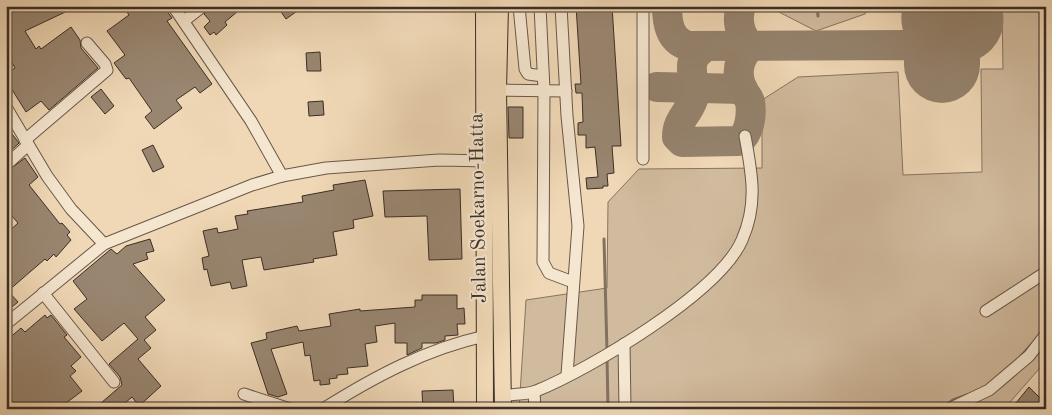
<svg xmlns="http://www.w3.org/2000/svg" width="1052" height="415" viewBox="0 0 1052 415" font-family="'Old Standard TT',serif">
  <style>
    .green { fill: #d1bb9e; stroke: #867462 }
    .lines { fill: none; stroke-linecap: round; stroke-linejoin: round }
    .stream { stroke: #82715f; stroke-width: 3 }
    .taxiway { stroke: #95836e; stroke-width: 30 }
    .runway { stroke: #95836e; stroke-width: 76 }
    .building { fill: #998671; stroke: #3a2e26 }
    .minor-casing { stroke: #68584a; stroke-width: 13 }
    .highway-casing { stroke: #3a2e26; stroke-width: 18 }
    .minor { stroke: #f5e6d0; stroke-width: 11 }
    .highway { stroke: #f0d8b6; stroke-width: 16 }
    .labels { text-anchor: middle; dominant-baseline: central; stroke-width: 4.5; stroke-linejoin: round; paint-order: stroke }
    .street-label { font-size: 20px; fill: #3a2e26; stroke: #f5e6d0 }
  </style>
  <rect width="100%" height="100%" fill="#f0d8b6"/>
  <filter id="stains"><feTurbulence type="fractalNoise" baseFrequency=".004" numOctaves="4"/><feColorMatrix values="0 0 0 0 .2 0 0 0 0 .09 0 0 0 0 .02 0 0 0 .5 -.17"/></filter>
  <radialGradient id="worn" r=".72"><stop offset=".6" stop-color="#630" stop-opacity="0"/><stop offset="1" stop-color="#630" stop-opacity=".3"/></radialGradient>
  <!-- green -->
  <g class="green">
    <path d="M774 6H870L865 14 816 31 777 11Z"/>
    <path d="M1002 6H1046V361L1004 409H519L526 300 607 288 608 202 639 169 762 168V100L798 77 898 72 903 175 982 172 981 69H1003Z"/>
  </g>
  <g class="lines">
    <!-- stream -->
    <g class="stream">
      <path d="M817 6 818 16"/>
      <path d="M604 239 607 351"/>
      <path d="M607 357 608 409"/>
      <path d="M1020 357 1031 345"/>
      <path d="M941 409 953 400 967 395"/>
    </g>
    <!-- taxiway -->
    <g class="taxiway">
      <path d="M667 6C667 22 669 40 688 46L908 45 942 50"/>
      <path d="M918 6C902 63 1005 64 986 6"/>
      <path d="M707 46C678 62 701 83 692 102 686 116 677 121 677 137L682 142 739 141C750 133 752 114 750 102 749 98 746 95 744 92 735 75 738 60 750 46 740 35 736 21 741 6"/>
      <path d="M657 87 743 89"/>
    </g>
    <!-- runway -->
    <path class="runway" d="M942 6V65"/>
  </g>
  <!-- building -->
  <g class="building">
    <path d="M6 6H78L25 31 36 49 39 46 41 49 71 27 80 40 81 48 98 68 49 110 41 101 26 112 6 80V74L15 68 6 52Z"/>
    <path d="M123 6H163L172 18 167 21 212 84 200 93 195 87 176 100 182 108 154 129 145 117 152 111 129 78 126 79 114 63 125 55 107 31 129 15Z"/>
    <path d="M210 6H244L225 22 227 25 216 35 214 32 210 35 204 27 210 21 204 14Z"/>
    <path d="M277 6H304L286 19Z"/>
    <path d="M576 6H612L621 146H612L614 173 607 174 608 186H603V188L587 189 586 178 598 177 595 147 586 148V135H578V123L583 122 582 93H576L575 84H581Z"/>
    <path d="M320 52 321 71H307L306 53Z"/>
    <path d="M101 89 114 106 105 114 91 97Z"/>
    <path d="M323 101 324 115 309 116 308 102Z"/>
    <path d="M508 107H523V138H509Z"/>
    <path d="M6 126 19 143 6 155Z"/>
    <path d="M153 145 164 167 153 172 142 150Z"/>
    <path d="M25 158 38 177 29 185 60 224 62 223 70 232 67 235 71 240 56 257 54 254 47 261 45 259 8 291 18 302 6 312V234L18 223 6 209V172Z"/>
    <path d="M365 180 373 216 353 220 354 228 333 232 337 255 313 259 314 262 264 270 261 257 242 260 247 286 232 289 230 282 211 286 207 269 204 270 202 258 209 256 203 231 217 228 218 233 238 229 235 216 248 214 247 211 303 202 302 196 334 190 333 185Z"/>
    <path d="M460 189 462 259 429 260 427 216 385 217 383 191Z"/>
    <path d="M150 239 154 251 146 253 148 259 133 264 165 300 145 317 156 330 144 340 151 348 138 359 161 386 139 406 132 397 118 409H94L122 385 120 377 109 364 138 339 124 323 102 341 74 309 87 299 73 281 111 249 117 254 126 246Z"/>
    <path d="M422 295H457V309L464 308 465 324H457L458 335 445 336V340L436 343H422V348L407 355V343H395V323L375 326 377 342 365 344 368 366 347 368 348 374 337 375V378L329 379 330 384 320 385V380L314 381 310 355 305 356 303 342 271 349 287 394 278 397 268 394 251 343 267 339 266 333 297 326 299 331 331 326 329 314 360 309V311L415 307V300H422Z"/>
    <path d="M45 315 47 318 51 315 67 335 64 337 81 357 71 366 76 371 70 376 82 391 58 409H13L6 401V341L21 328 25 332Z"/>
    <path d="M1029 387 1046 404V409H1011Z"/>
    <path d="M453 390 454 409H423L422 391Z"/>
  </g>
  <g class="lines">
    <!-- minor casing -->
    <g class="minor-casing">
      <g id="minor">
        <path d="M173 6 251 121 282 176"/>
        <path d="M519 6 525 69 528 74 543 76"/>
        <path d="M540 6 544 90 543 262 549 273 573 282"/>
        <path d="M561 6 567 116 578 226 567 375"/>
        <path d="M643 6V159"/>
        <path d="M184 21 203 6"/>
        <path d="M491 90 566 91"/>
        <path d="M6 107 47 176 71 209 104 244"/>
        <path d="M25 140 107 70 105 64 87 43"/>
        <path d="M6 165 28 145"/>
        <path d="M43 293 114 382"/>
        <path d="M986 311 1046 272"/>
        <path d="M6 324 104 244 252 185 282 176 326 168 439 160 490 161"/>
        <path d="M624 344 625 409"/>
        <path d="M534 392 535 409"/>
        <path d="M244 394 290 409"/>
        <path d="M510 395C518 394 528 394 536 391 590 369 719 293 742 240 758 204 752 174 745 136"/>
        <path d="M323 409C374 377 426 349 485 336"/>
        <path d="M949 409 989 390 1029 356 1046 334"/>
      </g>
    </g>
    <!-- highway casing -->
    <g class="highway-casing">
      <g id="highway">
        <path d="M484 6 485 409"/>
        <path d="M500 6 498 90 503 409"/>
      </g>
    </g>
    <!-- minor -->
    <use href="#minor" class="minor"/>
    <!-- highway -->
    <use href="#highway" class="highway"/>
  </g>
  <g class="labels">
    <!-- street labels -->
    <g class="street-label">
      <text transform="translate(479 208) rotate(-91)">Jalan Soekarno-Hatta</text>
    </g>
  </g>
  <!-- margin -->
  <rect width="1052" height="415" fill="none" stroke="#f0d8b6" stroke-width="25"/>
  <rect x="8" y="8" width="1037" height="400" fill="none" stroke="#3a2e26" stroke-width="2.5"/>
  <rect x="12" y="12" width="1027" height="390" fill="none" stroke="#3a2e26"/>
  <rect width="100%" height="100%" filter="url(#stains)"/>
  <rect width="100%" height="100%" fill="url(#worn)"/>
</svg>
